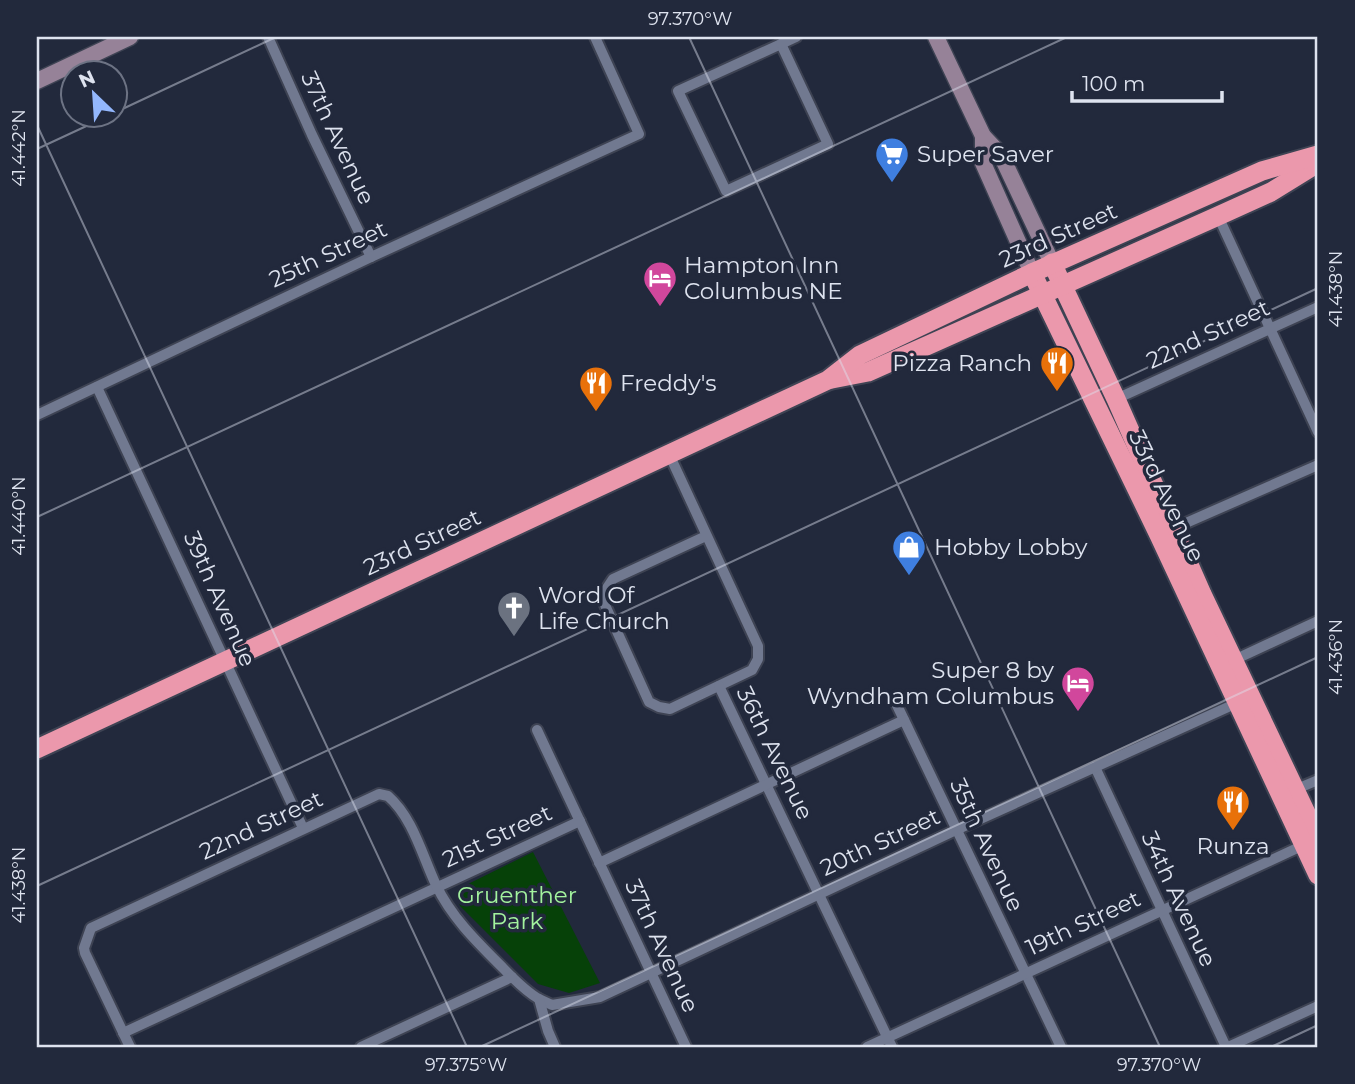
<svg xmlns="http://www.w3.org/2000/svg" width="1355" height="1084" viewBox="0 0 1355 1084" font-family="Montserrat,sans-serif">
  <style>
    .park { fill: #064108 }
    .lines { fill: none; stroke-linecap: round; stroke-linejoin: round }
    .street-casing { stroke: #3e4353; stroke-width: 14 }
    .secondary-casing { stroke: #3e4353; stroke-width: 19 }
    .highway-casing { stroke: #3e4353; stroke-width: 23 }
    .street { stroke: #717990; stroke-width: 10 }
    .secondary { stroke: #968298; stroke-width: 16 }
    .highway { stroke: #eb98ac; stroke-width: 19 }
    .ticks { fill: none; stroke: #dee3ef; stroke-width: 2; stroke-opacity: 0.45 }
    .labels { text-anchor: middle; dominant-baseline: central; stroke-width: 7; stroke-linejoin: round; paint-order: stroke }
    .street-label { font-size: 23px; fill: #dee3ef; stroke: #22293c }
    .poi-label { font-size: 23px; fill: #dee3ef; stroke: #22293c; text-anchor: start }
    .park-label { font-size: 23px; fill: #a3f39e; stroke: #22293c }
    .neatline { fill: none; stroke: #dee3ef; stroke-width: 2.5 }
    .ticks-label { font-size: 18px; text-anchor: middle; fill: #dee3ef }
  </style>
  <rect width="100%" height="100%" fill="#22293c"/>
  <!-- park -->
  <path class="park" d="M533 852 600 983 569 993 538 984 460 906 458 901 460 888Z"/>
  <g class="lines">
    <!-- street casing -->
    <g class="street-casing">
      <g id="street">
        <path d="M268 37 312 135 371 257"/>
        <path d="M781 44 828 144 726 191 678 91Z"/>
        <path d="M781 44 796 37"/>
        <path d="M1218 216 1318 432"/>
        <path d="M97 387 303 828"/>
        <path d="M1116 399 1318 307"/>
        <path d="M37 415 371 257 639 134 595 37"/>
        <path d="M669 454 758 646V659L752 670 670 709 659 707 649 702 605 605V591L613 579 706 536"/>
        <path d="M1170 530 1318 465"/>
        <path d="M1234 660 1318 621"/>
        <path d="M719 686 892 1047"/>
        <path d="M894 699 1061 1047"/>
        <path d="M537 730 686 1047"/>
        <path d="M1095 767 1226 1047"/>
        <path d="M1292 791 1318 780"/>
        <path d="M599 863 904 720"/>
        <path d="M539 999 552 1005 600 997 956 830 1237 703"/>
        <path d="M123 1033 580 821"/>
        <path d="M130 1047 85 953 84 948 91 928 379 794 388 796C413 818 422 855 436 885 452 918 477 942 503 968 514 979 525 991 539 999L548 1031 555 1047"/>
        <path d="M361 1047 512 977"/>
        <path d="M867 1047 1306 844"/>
        <path d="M1228 1047 1318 1006"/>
      </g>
    </g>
    <!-- secondary casing -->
    <g class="secondary-casing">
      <g id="secondary">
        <path d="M936 37 983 136 1001 155 1052 263"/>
        <path d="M37 81 130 37"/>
        <path d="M983 136V163L1032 273"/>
      </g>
    </g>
    <!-- highway casing -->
    <g class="highway-casing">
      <g id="highway">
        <path d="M1052 263 1116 399 1202 594 1318 838"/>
        <path d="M1032 273 1159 535 1318 875"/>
        <path d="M832 379 868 372 1218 216 1271 192 1318 163"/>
        <path d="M37 749 828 380 860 355 1032 273 1262 171 1318 155"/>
      </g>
    </g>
    <!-- street -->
    <use href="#street" class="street"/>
    <!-- secondary -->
    <use href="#secondary" class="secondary"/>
    <!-- highway -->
    <use href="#highway" class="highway"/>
  </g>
  <!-- ticks -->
  <path class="ticks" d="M689 37 1160 1047M116 112 276 37M37 125 467 1047M37 149 108 116M37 517 1067 37M37 886 1318 288M480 1047 1318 657M1271 1047 1318 1025"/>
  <!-- icons -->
  <defs>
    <g id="supermarket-pin" transform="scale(1.75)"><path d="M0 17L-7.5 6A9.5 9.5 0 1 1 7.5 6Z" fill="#3f7fe0" stroke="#22293c"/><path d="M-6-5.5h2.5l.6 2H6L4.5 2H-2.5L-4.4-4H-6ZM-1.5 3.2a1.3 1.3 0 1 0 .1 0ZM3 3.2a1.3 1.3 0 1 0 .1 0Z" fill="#fff"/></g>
    <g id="hotel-pin" transform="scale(1.75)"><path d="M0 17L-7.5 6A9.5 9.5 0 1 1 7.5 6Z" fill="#d1479c" stroke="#22293c"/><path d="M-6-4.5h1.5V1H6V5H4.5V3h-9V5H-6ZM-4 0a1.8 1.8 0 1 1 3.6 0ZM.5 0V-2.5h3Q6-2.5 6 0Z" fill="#fff"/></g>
    <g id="restaurant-pin" transform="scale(1.75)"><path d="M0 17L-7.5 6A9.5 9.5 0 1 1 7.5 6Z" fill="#e8710a" stroke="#22293c"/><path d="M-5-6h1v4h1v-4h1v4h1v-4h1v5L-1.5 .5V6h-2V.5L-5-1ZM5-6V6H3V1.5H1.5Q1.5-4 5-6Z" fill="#fff"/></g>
    <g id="shop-pin" transform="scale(1.75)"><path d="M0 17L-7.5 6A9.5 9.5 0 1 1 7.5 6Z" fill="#3f7fe0" stroke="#22293c"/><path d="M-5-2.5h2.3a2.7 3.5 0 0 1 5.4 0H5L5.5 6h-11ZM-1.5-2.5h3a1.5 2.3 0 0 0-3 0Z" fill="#fff"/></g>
    <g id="church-pin" transform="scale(1.75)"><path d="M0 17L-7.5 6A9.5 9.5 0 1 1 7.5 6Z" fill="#6b7280" stroke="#22293c"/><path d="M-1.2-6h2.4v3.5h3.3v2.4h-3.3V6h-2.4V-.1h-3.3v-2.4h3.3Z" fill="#fff"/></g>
  </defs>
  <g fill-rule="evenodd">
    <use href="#supermarket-pin" x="892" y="154"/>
    <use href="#hotel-pin" x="660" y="278"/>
    <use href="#restaurant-pin" x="1057" y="363"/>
    <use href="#restaurant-pin" x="596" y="383"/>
    <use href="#shop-pin" x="909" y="547"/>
    <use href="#church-pin" x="514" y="608"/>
    <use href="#hotel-pin" x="1078" y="683"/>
    <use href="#restaurant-pin" x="1233" y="802"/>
  </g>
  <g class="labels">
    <!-- street labels -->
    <g class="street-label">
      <text transform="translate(338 138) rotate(65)">37th Avenue</text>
      <text transform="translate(1058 235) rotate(-24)">23rd Street</text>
      <text transform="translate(328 254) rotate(-25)">25th Street</text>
      <text transform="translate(1208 334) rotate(-25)">22nd Street</text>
      <text transform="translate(1167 496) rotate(64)">33rd Avenue</text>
      <text transform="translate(422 542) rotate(-25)">23rd Street</text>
      <text transform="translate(220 599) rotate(66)">39th Avenue</text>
      <text transform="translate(775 753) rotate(64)">36th Avenue</text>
      <text transform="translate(261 825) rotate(-25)">22nd Street</text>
      <text transform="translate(497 836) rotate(-25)">21st Street</text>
      <text transform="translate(880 842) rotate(-25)">20th Street</text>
      <text transform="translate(987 845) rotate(65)">35th Avenue</text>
      <text transform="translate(1179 899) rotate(65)">34th Avenue</text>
      <text transform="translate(1083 923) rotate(-25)">19th Street</text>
      <text transform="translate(662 946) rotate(65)">37th Avenue</text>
    </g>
    <!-- poi labels -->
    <g class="poi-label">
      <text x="917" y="154">Super Saver</text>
      <text x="684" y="265">Hampton Inn<tspan x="684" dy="26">Columbus NE</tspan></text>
      <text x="1032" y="363" text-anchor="end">Pizza Ranch</text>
      <text x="620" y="383">Freddy's</text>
      <text x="934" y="547">Hobby Lobby</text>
      <text x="538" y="595">Word Of<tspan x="538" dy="26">Life Church</tspan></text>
      <text x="1054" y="670" text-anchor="end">Super 8 by<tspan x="1054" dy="26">Wyndham Columbus</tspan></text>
      <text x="1233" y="846" text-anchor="middle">Runza</text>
    </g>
    <!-- park labels -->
    <g class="park-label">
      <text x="517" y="895">Gruenther<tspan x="517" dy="26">Park</tspan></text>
    </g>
  </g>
  <!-- border -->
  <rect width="1355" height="1084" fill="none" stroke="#22293c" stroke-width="77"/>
  <!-- north arrow -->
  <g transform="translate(94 94) rotate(335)"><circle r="33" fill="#22293c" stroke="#6d7384" stroke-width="2"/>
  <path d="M0-5L12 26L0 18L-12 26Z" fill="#93b7fd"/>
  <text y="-10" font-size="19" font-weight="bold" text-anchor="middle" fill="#dee3ef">N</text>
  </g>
  <!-- scale -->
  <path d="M1072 91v10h150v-10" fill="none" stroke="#dee3ef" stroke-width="3.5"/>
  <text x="1082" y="91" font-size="21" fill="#dee3ef" stroke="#22293c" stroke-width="5" paint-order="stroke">100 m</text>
  <rect x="38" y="38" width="1278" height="1008" class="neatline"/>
  <g class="ticks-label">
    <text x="690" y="25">97.370°W</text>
    <text transform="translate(19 148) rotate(-90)" y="6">41.442°N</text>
    <text transform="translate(1336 289) rotate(-90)" y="6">41.438°N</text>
    <text transform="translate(19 516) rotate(-90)" y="6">41.440°N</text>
    <text transform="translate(1336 657) rotate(-90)" y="6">41.436°N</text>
    <text transform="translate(19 885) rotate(-90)" y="6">41.438°N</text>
    <text x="466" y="1071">97.375°W</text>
    <text x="1159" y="1071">97.370°W</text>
  </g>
</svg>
